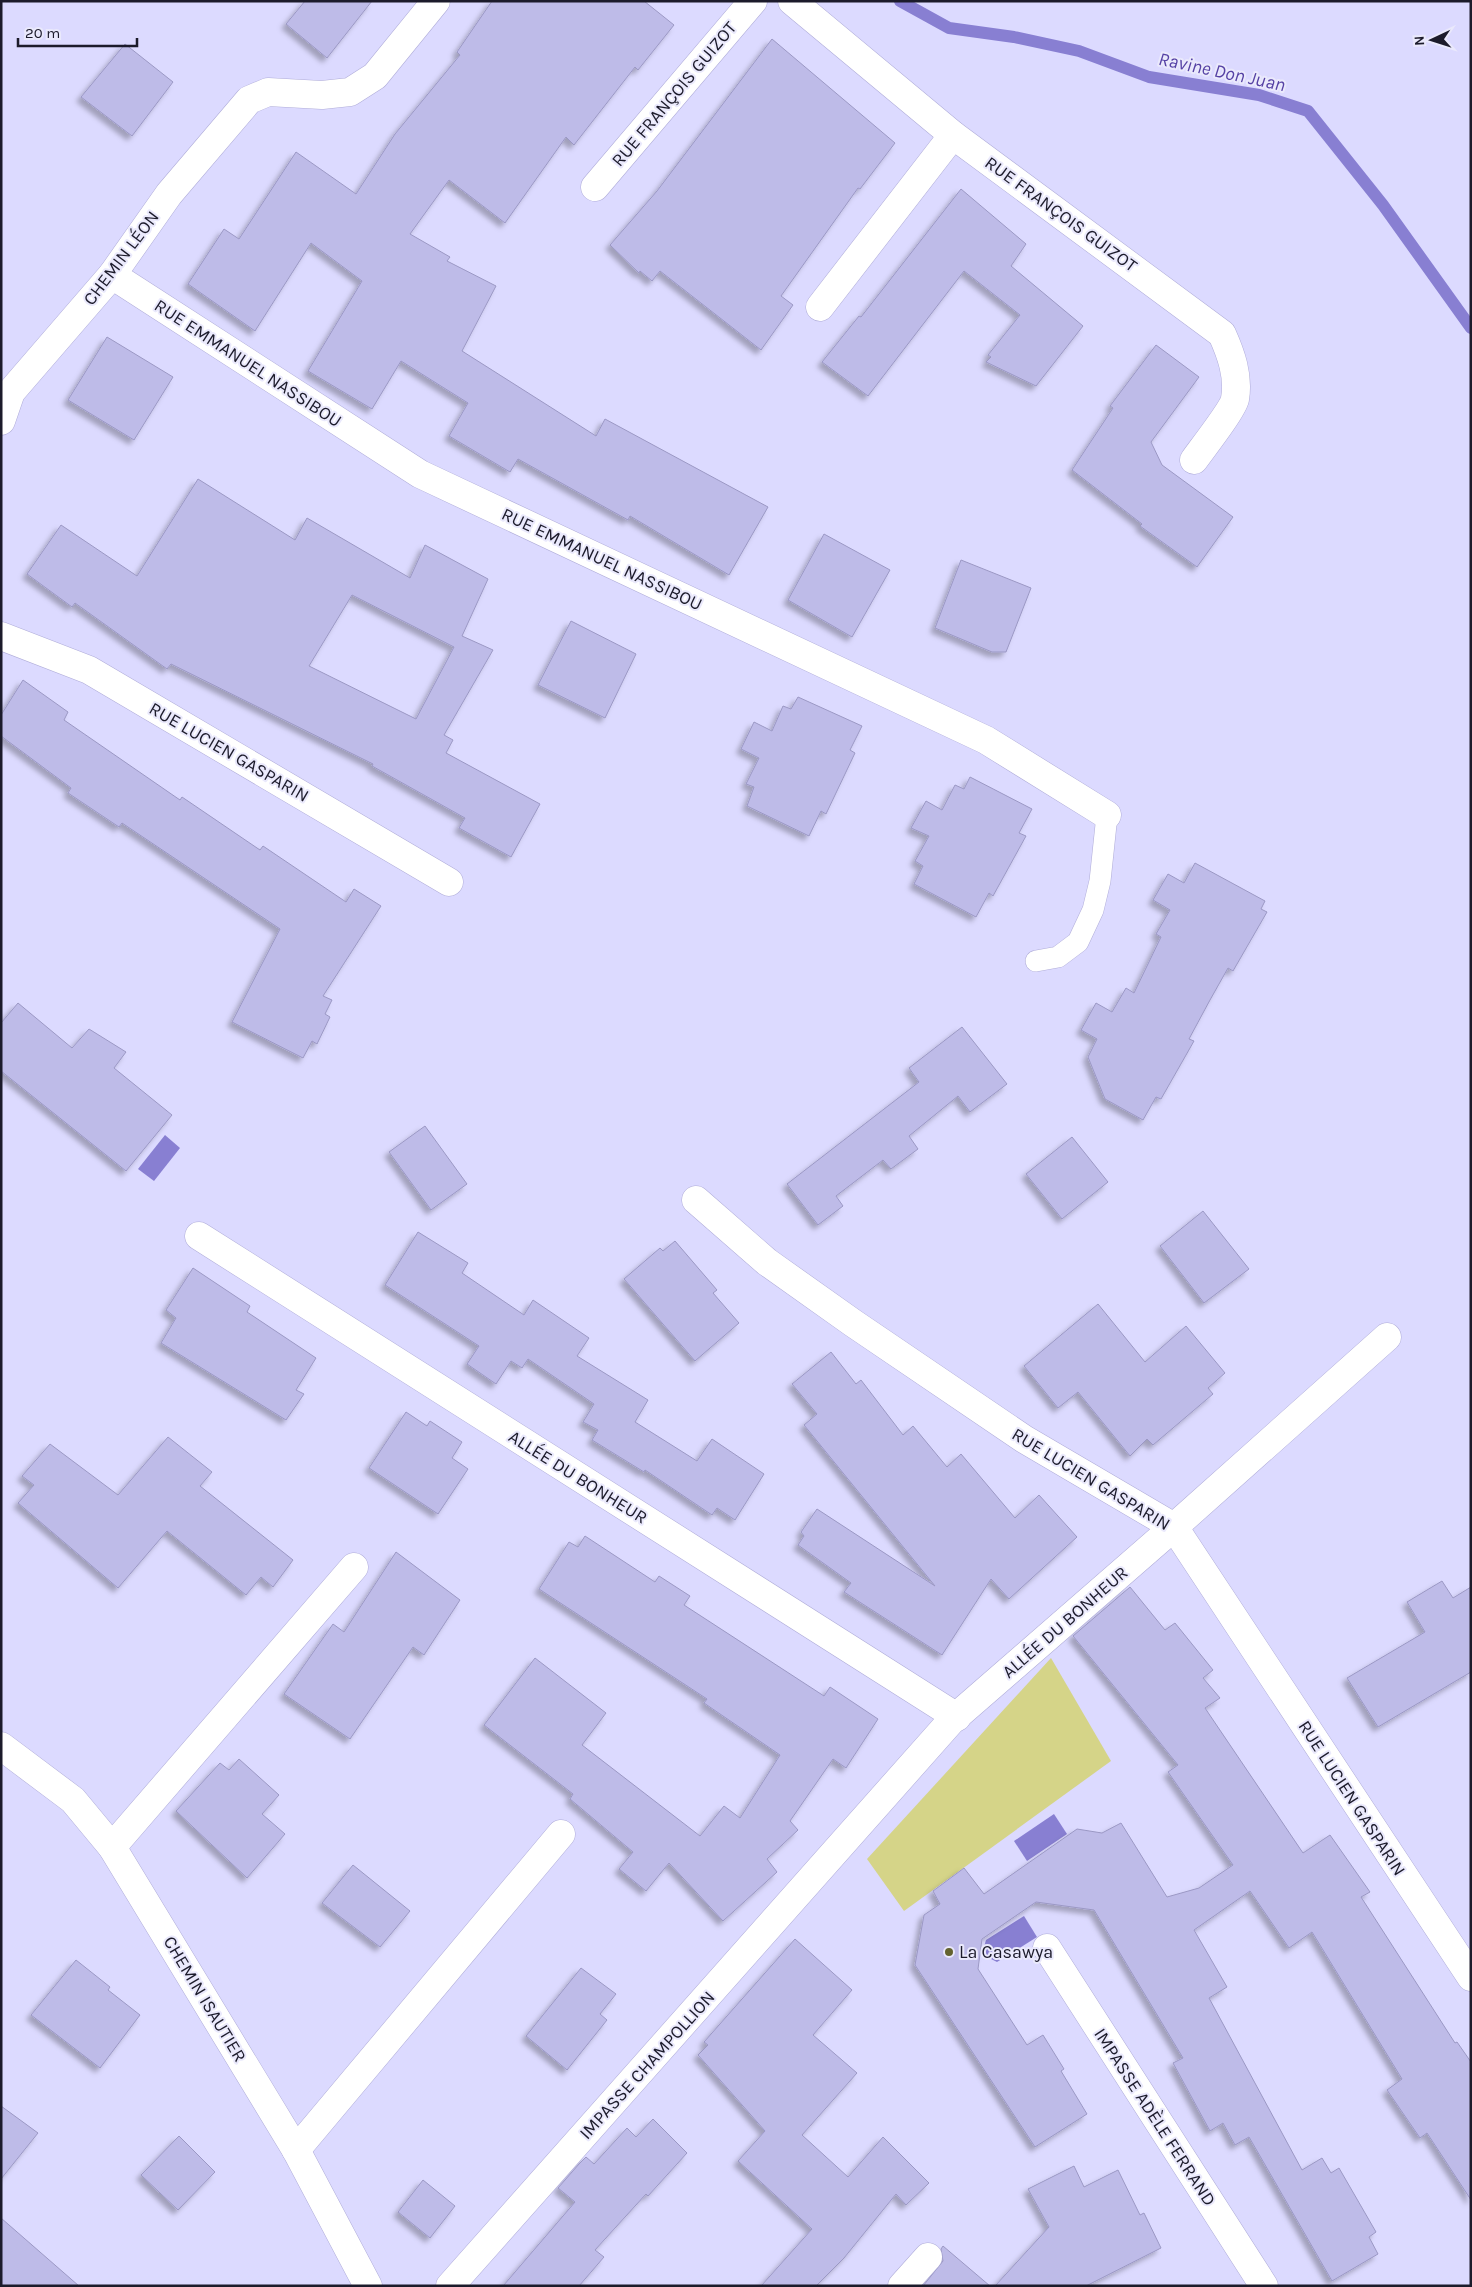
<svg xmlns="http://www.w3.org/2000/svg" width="1472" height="2287" viewBox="0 0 1472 2287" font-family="Karla,sans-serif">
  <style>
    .green { fill: #d5d488 }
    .water { fill: #887fd2 }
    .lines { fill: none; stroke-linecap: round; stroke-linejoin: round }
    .stream { stroke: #887fd2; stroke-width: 12 }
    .building { fill: #bebbe8; stroke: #9b98c4; fill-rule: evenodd; filter: url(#shadow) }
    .lane-casing { stroke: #b0add9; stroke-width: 22 }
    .street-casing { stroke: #b0add9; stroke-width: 29 }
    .secondary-casing { stroke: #b0add9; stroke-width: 29 }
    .lane { stroke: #fff; stroke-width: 21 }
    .street { stroke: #fff; stroke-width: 28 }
    .secondary { stroke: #fff; stroke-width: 28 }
    .poi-dot { fill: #63622f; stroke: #eae9fc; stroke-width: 2 }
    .labels { text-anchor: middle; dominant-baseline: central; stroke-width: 4; stroke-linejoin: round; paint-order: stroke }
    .street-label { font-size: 18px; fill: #1c1b2b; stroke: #eae9fc }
    .poi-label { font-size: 18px; fill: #1c1b2b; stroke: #eae9fc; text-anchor: start }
    .water-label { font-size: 19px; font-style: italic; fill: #5642a5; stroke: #eae9fc }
  </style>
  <defs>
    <filter id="shadow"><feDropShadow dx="-4.5" dy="4.5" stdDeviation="2.5" flood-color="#0004"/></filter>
  </defs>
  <rect width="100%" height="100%" fill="#dcdaff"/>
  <!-- green -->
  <path class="green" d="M1051 1658 1111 1761 904 1911 867 1859Z"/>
  <!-- water -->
  <g class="water">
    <path d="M165 1135 180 1148 154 1181 138 1169Z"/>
    <path d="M1054 1814 1067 1834 1027 1861 1014 1841Z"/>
    <path d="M1024 1916 1037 1937 997 1962 987 1957 983 1950 986 1940Z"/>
  </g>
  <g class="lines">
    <!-- stream -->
    <path class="stream" d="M900 1 949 28 1014 37 1079 51 1149 77 1259 95 1308 111 1383 205 1471 328"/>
  </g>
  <!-- building -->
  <g class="building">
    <path d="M305 1H372L327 58 286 24Z"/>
    <path d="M492 1H644L674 25 638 70 635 67 574 145 566 137 505 223 449 180 410 234 450 257 447 261 496 286 462 351 596 436 605 419 768 507 729 575 630 516 628 520 518 459 510 472 449 436 468 403 401 361 372 409 308 371 362 281 311 243 255 331 188 284 224 229 239 239 296 152 356 194 395 134 460 55 457 52Z"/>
    <path d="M772 39 895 143 860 189 858 188 781 296 793 305 761 350 660 271 652 281 640 271 639 273 610 245 657 191Z"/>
    <path d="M125 44 173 82 132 136 81 97Z"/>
    <path d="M961 189 1026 244 1011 266 1083 326 1036 386 986 362 991 357 988 355 1020 315 964 271 868 396 822 362 859 316 861 317Z"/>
    <path d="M107 337 173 377 134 440 68 400Z"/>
    <path d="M1156 345 1199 377 1151 442 1162 465 1233 517 1197 567 1140 526 1142 524 1072 470 1113 408 1110 406Z"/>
    <path d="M198 479 295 540 307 518 410 578 425 545 488 579 462 636 493 650 444 735 453 740 446 753 540 804 511 857 459 828 465 818 372 766 373 764 171 664 167 669 75 603 72 607 27 574 61 525 137 576ZM352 595 454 647 416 719 309 666Z"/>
    <path d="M824 534 890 570 852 637 788 600Z"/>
    <path d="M961 560 1031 588 1006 652H992L935 628Z"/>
    <path d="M571 621 636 654 605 718 538 685Z"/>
    <path d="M23 680 68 712 64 720 180 800 182 797 260 850 263 846 346 902 354 889 381 906 323 996 332 1000 325 1014 330 1017 317 1044 312 1041 303 1058 232 1022 280 929 122 823 119 827 68 793 71 788 1 736V715Z"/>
    <path d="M798 697 862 726 850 750 855 753 826 814 821 811 809 836 747 806 754 787 746 784 759 758 741 749 754 722 772 731 783 706 791 709Z"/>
    <path d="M970 777 1032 809 1019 833 1026 836 993 896 989 893 976 917 914 884 923 866 915 861 929 836 911 828 926 801 942 810 955 785 964 789Z"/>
    <path d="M1195 863 1265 901 1261 909 1267 912 1233 971 1228 968 1210 1000 1189 1039 1194 1041 1161 1099 1156 1097 1143 1120 1105 1099 1088 1057 1097 1039 1081 1030 1096 1003 1112 1012 1126 988 1134 993 1161 937 1156 934 1170 910 1153 900 1168 874 1184 883Z"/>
    <path d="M18 1003 72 1048 89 1029 126 1052 114 1068 172 1115 126 1171 1 1071V1023Z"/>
    <path d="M962 1027 1007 1084 970 1112 958 1096 909 1136 918 1149 891 1169 883 1160 836 1196 843 1206 818 1225 787 1184 919 1082 909 1068Z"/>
    <path d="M425 1126 467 1184 431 1210 389 1152Z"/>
    <path d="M1072 1137 1108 1182 1062 1219 1026 1174Z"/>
    <path d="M1203 1211 1249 1269 1204 1303 1160 1246Z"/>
    <path d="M418 1232 468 1263 462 1273 524 1315 533 1300 589 1338 577 1356 648 1400 635 1422 697 1461 712 1439 764 1474 735 1520 717 1508 712 1515 645 1470 644 1472 592 1440 598 1430 583 1422 594 1404 528 1359 522 1368 511 1361 496 1384 467 1364 479 1346 385 1285Z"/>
    <path d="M675 1241 717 1290 713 1293 739 1323 695 1361 624 1279 660 1248 663 1251Z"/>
    <path d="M193 1268 250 1306 247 1312 316 1358 296 1390 304 1394 286 1420 161 1343 176 1318 166 1310Z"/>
    <path d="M1098 1304 1145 1362 1186 1326 1225 1373 1208 1388 1213 1394 1153 1445 1147 1439 1130 1456 1078 1392 1058 1408 1024 1366Z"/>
    <path d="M831 1352 856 1384 861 1380 903 1435 913 1426 947 1467 961 1454 1015 1518 1039 1495 1077 1537 1009 1599 991 1579 942 1655 844 1592 851 1583 798 1545 804 1536 801 1532 817 1509 935 1586 804 1425 817 1414 792 1384Z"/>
    <path d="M406 1412 427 1426 430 1421 462 1442 452 1458 468 1469 438 1514 369 1468Z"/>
    <path d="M168 1437 212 1472 200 1486 293 1560 273 1587 261 1577 246 1595 167 1531 118 1588 18 1503 34 1485 22 1476 50 1444 118 1495Z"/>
    <path d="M585 1536 655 1582 659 1576 690 1596 684 1605 824 1696 830 1687 878 1719 846 1768 833 1759 790 1821 798 1830 767 1859 777 1872 723 1921 669 1863 646 1891 619 1869 633 1852 570 1799 573 1794 484 1725 535 1658 606 1713 582 1745 700 1836 724 1806 740 1818 780 1755 704 1703 707 1699 539 1589 569 1542 578 1547Z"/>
    <path d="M396 1552 460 1600 424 1655 413 1647 350 1739 284 1694 333 1624 344 1632Z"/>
    <path d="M1442 1581 1453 1598 1471 1587V1672L1378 1727 1347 1678 1425 1632 1407 1602Z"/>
    <path d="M1130 1587 1165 1630 1175 1623 1213 1670 1203 1678 1220 1698 1205 1708 1303 1853 1330 1835 1370 1892 1361 1897 1455 2043 1457 2042 1471 2062V2200L1427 2133 1420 2138 1387 2090 1402 2079 1312 1932 1289 1948 1250 1891 1194 1930 1227 1987 1209 1998 1302 2170 1322 2158 1331 2173 1339 2168 1376 2232 1369 2237 1378 2254 1332 2281 1249 2137 1235 2145 1223 2123 1210 2131 1173 2063 1183 2058 1094 1910 1036 1902 982 1939 978 1969 1027 2045 1043 2035 1064 2069 1061 2071 1087 2114 1035 2147 915 1965 924 1915 940 1904 933 1891 964 1868 984 1894 1077 1829 1102 1833 1121 1823 1167 1897 1199 1888 1233 1865 1168 1772 1178 1765 1073 1636Z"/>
    <path d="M239 1759 279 1795 262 1814 285 1834 247 1878 176 1811 220 1763 229 1770Z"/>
    <path d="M353 1865 410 1911 380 1947 322 1903Z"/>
    <path d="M795 1939 852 1990 813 2035 857 2073 802 2135 848 2177 883 2137 929 2183 906 2205 896 2194 844 2258 816 2286H761L812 2229 738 2161 765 2131 698 2055 708 2045 704 2042Z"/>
    <path d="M76 1960 110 1987 108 1990 140 2015 100 2068 31 2015Z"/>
    <path d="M581 1968 616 1994 600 2014 607 2020 567 2070 526 2036Z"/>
    <path d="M1 2106 38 2133 1 2179Z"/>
    <path d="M653 2119 687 2153 648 2196 646 2194 595 2250 604 2257 579 2286H503L575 2202 558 2188 579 2164 586 2157 594 2164 627 2128 636 2137Z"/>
    <path d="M179 2136 215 2172 178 2210 141 2175Z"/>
    <path d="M1074 2166 1084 2187 1118 2170 1140 2215 1144 2213 1161 2248 1086 2286H995L1049 2227 1028 2189Z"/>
    <path d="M423 2180 455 2206 430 2238 398 2212Z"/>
    <path d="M1 2218 79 2286H1Z"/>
    <path d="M943 2246 990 2286H923L943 2261 941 2249Z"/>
  </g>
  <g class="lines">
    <!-- lane casing -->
    <g class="lane-casing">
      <path id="lane" d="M1036 961 1058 957 1078 942 1093 910 1100 881 1107 815"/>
    </g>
    <!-- street casing -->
    <g class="street-casing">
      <g id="street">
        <path d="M792 1 953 135 1222 334C1231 354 1239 376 1235 399 1233 409 1202 449 1194 460"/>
        <path d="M595 187 753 1"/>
        <path d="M112 275 420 474 986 740 1107 815"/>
        <path d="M820 307 953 135"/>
        <path d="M1 421 11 392 112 275 169 194 249 100 268 92 322 95 350 92 375 76 436 1"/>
        <path d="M1 636 89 670 449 882"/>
        <path d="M696 1200 767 1262 853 1323 1024 1439 1174 1527 1471 1977"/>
        <path d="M199 1236 957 1717"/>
        <path d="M112 1847 354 1567"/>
        <path d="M1047 1948 1264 2286"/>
        <path d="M296 2150 561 1834"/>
        <path d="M450 2286 951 1721 1174 1527 1387 1337"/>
        <path d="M902 2286 928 2257"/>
      </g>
    </g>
    <!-- secondary casing -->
    <g class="secondary-casing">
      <path id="secondary" d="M1 1746 73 1800 112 1847 296 2150 368 2286"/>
    </g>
    <!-- lane -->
    <use href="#lane" class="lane"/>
    <!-- street -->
    <use href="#street" class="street"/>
    <!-- secondary -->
    <use href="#secondary" class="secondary"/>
  </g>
  <!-- markers -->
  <circle class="poi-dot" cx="949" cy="1952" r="5"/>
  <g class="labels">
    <!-- street labels -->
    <g class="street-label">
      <text transform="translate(674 94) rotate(-50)">RUE FRANÇOIS GUIZOT</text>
      <text transform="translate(1061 214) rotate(36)">RUE FRANÇOIS GUIZOT</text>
      <text transform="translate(121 258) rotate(-53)">CHEMIN LÉON</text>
      <text transform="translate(248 363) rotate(33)">RUE EMMANUEL NASSIBOU</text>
      <text transform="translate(602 559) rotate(25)">RUE EMMANUEL NASSIBOU</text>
      <text transform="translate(229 752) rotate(30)">RUE LUCIEN GASPARIN</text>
      <text transform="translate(578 1477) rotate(32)">ALLÉE DU BONHEUR</text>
      <text transform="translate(1091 1479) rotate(31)">RUE LUCIEN GASPARIN</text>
      <text transform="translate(1065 1622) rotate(-41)">ALLÉE DU BONHEUR</text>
      <text transform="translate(1352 1798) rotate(57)">RUE LUCIEN GASPARIN</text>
      <text transform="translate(205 1999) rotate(59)">CHEMIN ISAUTIER</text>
      <text transform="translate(647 2065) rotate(-48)">IMPASSE CHAMPOLLION</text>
      <text transform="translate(1155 2117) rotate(57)">IMPASSE ADÈLE FERRAND</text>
    </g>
    <!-- poi labels -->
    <g class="poi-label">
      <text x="959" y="1952">La Casawya</text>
    </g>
    <!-- water labels -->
    <g class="water-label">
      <text transform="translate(1222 72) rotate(12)">Ravine Don Juan</text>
    </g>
  </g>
  <!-- border -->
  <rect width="1472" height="2287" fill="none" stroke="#1c1b2b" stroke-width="5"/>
  <!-- north arrow -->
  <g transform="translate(1432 40) rotate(266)" stroke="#eae9fc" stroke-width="4" paint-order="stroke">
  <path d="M0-4L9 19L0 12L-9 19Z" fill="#1c1b2b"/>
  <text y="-8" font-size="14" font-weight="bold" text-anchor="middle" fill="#1c1b2b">N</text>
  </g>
  <!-- scale -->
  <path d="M18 38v8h119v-8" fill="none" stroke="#1c1b2b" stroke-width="2.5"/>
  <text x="25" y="38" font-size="15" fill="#1c1b2b" stroke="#eae9fc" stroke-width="4" paint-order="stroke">20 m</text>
</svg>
